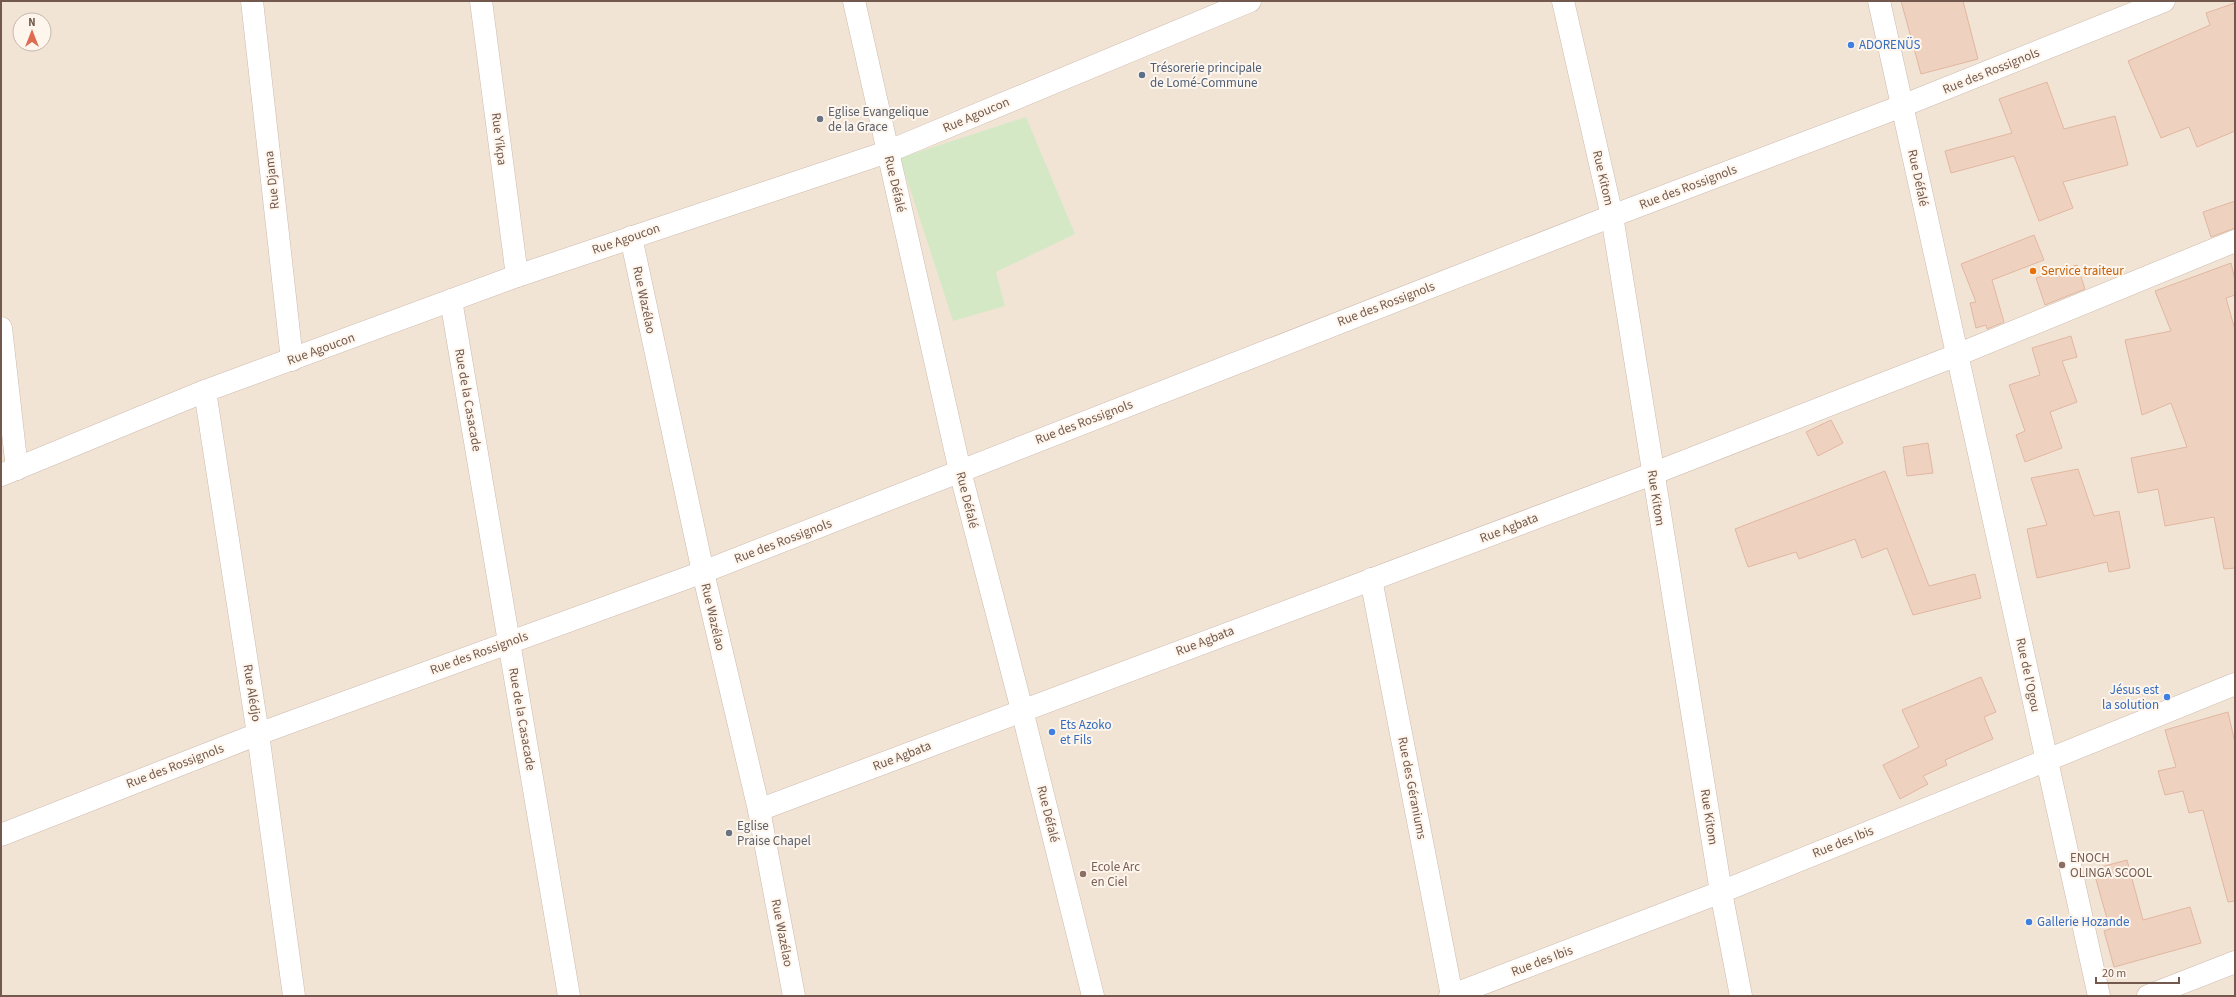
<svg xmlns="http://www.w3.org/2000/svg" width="2236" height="997" viewBox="0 0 2236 997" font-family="'Source Sans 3',sans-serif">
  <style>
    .residential { fill: #f2e4d5; fill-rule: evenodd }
    .green { fill: #d5e8c6 }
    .building { fill: #efd1c0; stroke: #e1b7a1 }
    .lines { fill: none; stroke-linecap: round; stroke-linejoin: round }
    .minor-casing { stroke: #ccbaad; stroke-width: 23 }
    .tertiary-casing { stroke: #ccbaad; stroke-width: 23 }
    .minor { stroke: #fff; stroke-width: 22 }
    .tertiary { stroke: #fff; stroke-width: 22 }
    .shop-dot { fill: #3f7fe0; stroke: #fef6ed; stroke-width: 1.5 }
    .service-dot { fill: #5c6f8a; stroke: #fef6ed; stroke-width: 1.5 }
    .worship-dot { fill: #6b7280; stroke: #fef6ed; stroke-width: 1.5 }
    .food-dot { fill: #e8710a; stroke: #fef6ed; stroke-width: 1.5 }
    .education-dot { fill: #8d6e63; stroke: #fef6ed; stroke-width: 1.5 }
    .labels { text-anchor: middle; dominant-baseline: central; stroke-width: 4; stroke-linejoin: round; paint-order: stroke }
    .shop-label { font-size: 13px; fill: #366cbe; stroke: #fef6ed; text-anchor: start }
    .service-label { font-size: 13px; fill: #4e5e75; stroke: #fef6ed; text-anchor: start }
    .street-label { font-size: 13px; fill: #73594d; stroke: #fef6ed }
    .worship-label { font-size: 13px; fill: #5b616d; stroke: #fef6ed; text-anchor: start }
    .food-label { font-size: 13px; fill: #c56008; stroke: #fef6ed; text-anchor: start }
    .education-label { font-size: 13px; fill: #785e54; stroke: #fef6ed; text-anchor: start }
  </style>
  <rect width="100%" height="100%" fill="#fbf2e7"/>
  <!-- residential -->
  <path class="residential" d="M1 1H2235V996H1ZM20 20H44V44H20Z"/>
  <!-- green -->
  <path class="green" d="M1026 117 1075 234 996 272 1005 306 953 321 900 158Z"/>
  <!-- building -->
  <g class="building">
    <path d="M1901 1H1963L1978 59 1921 74Z"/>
    <path d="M2235 3V131L2197 147 2189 127 2161 138 2128 61 2210 25 2206 13Z"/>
    <path d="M2047 82 2064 129 2115 116 2128 165 2063 182 2073 208 2039 221 2014 156 1951 173 1945 151 2012 133 1999 99Z"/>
    <path d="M2235 201V228L2211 237 2203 212Z"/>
    <path d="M2034 235 2044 260 1992 280 2004 322 1987 329 1986 325 1976 328 1970 303 1976 302 1961 264Z"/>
    <path d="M2231 263 2235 280V295L2226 298 2235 330V568L2224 569 2214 517 2165 526 2158 489 2138 493 2131 458 2187 447 2171 403 2142 415 2125 340 2171 331 2155 291Z"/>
    <path d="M2077 265 2085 289 2045 305 2036 278Z"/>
    <path d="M2071 336 2077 357 2062 361 2077 402 2050 412 2062 448 2025 462 2016 435 2025 431 2009 385 2040 375 2032 348Z"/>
    <path d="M1831 420 1843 443 1818 456 1806 432Z"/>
    <path d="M1928 443 1933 473 1907 476 1903 447Z"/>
    <path d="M2078 469 2094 516 2119 511 2130 568 2109 572 2107 562 2037 578 2027 529 2047 525 2031 478Z"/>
    <path d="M1885 471 1929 586 1975 574 1981 598 1913 615 1887 548 1862 558 1855 539 1799 559 1796 552 1748 567 1735 529Z"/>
    <path d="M1981 677 1996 712 1984 717 1993 739 1945 760 1947 765 1923 776 1928 784 1900 799 1883 765 1919 747 1902 710Z"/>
    <path d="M2228 712 2235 743V901L2228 902 2203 810 2189 813 2183 791 2165 795 2158 771 2176 767 2165 730Z"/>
    <path d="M2127 860 2143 920 2190 907 2201 943 2114 967 2104 931 2110 929 2093 869Z"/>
  </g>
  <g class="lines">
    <!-- minor casing -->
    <g class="minor-casing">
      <g id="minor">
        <path d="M252 1 292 360"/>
        <path d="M481 1 517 276"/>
        <path d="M854 1 960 471 1022 710 1093 996"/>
        <path d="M1563 1 1612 216 1721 892 1741 996"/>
        <path d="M631 237 703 572 759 810 794 996"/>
        <path d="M451 300 569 996"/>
        <path d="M1 328 17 469"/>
        <path d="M205 391 258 734 294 996"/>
        <path d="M1 475 205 391 517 276 887 152 1250 1"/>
        <path d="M1371 579 1452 996"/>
        <path d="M759 810 1652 474 1957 355 2235 241"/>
        <path d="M1 835 258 734 703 572 1612 216 1902 106 2164 1"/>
        <path d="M1450 996 1721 892 2235 684"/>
      </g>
    </g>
    <!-- tertiary casing -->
    <g class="tertiary-casing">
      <g id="tertiary">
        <path d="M1879 1 2099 996"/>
        <path d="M2148 996 2235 962"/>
      </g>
    </g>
    <!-- minor -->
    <use href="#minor" class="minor"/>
    <!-- tertiary -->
    <use href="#tertiary" class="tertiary"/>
  </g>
  <!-- markers -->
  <g class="shop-dot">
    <circle cx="1851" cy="45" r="4"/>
    <circle cx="2167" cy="697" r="4"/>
    <circle cx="1052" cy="732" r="4"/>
    <circle cx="2029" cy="922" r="4"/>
  </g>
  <circle class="service-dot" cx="1142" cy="75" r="4"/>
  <g class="worship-dot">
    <circle cx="820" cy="119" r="4"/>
    <circle cx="729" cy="833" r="4"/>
  </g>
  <circle class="food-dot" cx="2033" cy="271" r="4"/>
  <g class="education-dot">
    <circle cx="2062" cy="865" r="4"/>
    <circle cx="1083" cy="874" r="4"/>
  </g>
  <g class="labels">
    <!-- shop labels -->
    <g class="shop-label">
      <text x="1859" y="45">ADORENÜS</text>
      <text x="2159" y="690" text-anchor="end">Jésus est<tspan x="2159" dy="15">la solution</tspan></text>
      <text x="1060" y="725">Ets Azoko<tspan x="1060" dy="15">et Fils</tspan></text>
      <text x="2037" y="922">Gallerie Hozande</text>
    </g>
    <!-- service labels -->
    <g class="service-label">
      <text x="1150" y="68">Trésorerie principale<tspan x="1150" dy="15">de Lomé-Commune</tspan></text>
    </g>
    <!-- street labels -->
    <g class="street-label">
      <text transform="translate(1991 71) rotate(-22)">Rue des Rossignols</text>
      <text transform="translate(976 115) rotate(-23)">Rue Agoucon</text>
      <text transform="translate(499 139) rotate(83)">Rue Yikpa</text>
      <text transform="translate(1603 178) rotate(77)">Rue Kitom</text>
      <text transform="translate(1918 178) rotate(78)">Rue Défalé</text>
      <text transform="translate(272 180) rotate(-96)">Rue Djama</text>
      <text transform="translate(895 184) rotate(77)">Rue Défalé</text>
      <text transform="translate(1688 187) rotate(-21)">Rue des Rossignols</text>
      <text transform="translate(626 239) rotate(-19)">Rue Agoucon</text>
      <text transform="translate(644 300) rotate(78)">Rue Wazélao</text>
      <text transform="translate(1386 304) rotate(-21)">Rue des Rossignols</text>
      <text transform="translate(321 349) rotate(-20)">Rue Agoucon</text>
      <text transform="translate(468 400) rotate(80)">Rue de la Casacade</text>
      <text transform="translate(1084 422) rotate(-21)">Rue des Rossignols</text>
      <text transform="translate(1656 498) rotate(81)">Rue Kitom</text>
      <text transform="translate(967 500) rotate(76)">Rue Défalé</text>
      <text transform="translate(1509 528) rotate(-21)">Rue Agbata</text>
      <text transform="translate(783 541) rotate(-21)">Rue des Rossignols</text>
      <text transform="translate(713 617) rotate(77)">Rue Wazélao</text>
      <text transform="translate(1205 641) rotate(-21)">Rue Agbata</text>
      <text transform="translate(479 653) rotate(-20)">Rue des Rossignols</text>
      <text transform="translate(2028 675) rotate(78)">Rue de l'Ogou</text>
      <text transform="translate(252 693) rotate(81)">Rue Alédjo</text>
      <text transform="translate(522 719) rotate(80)">Rue de la Casacade</text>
      <text transform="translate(902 756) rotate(-21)">Rue Agbata</text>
      <text transform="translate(175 766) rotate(-21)">Rue des Rossignols</text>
      <text transform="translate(1412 788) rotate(79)">Rue des Géraniums</text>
      <text transform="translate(1048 814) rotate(76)">Rue Défalé</text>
      <text transform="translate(1709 817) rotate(81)">Rue Kitom</text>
      <text transform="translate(1843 842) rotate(-22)">Rue des Ibis</text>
      <text transform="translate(782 933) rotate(79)">Rue Wazélao</text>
      <text transform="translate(1542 961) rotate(-21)">Rue des Ibis</text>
    </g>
    <!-- worship labels -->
    <g class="worship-label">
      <text x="828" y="112">Eglise Evangelique<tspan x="828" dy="15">de la Grace</tspan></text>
      <text x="737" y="826">Eglise<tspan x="737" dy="15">Praise Chapel</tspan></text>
    </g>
    <!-- food labels -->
    <g class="food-label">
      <text x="2041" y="271">Service traiteur</text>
    </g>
    <!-- education labels -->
    <g class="education-label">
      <text x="2070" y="858">ENOCH<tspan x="2070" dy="15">OLINGA SCOOL</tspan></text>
      <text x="1091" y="867">Ecole Arc<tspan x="1091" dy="15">en Ciel</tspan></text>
    </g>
  </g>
  <!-- border -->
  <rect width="2236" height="997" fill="none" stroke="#73594d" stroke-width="4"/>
  <!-- north arrow -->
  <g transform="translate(32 32)"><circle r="19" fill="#fef6ed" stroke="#c6b7ad"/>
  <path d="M0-3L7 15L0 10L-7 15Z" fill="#de6c53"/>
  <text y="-6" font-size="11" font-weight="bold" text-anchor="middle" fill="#73594d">N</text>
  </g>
  <!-- scale -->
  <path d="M2096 977v6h83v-6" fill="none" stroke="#73594d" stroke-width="2"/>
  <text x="2102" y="977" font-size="12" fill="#73594d" stroke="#fef6ed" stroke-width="3" paint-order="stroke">20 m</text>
</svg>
